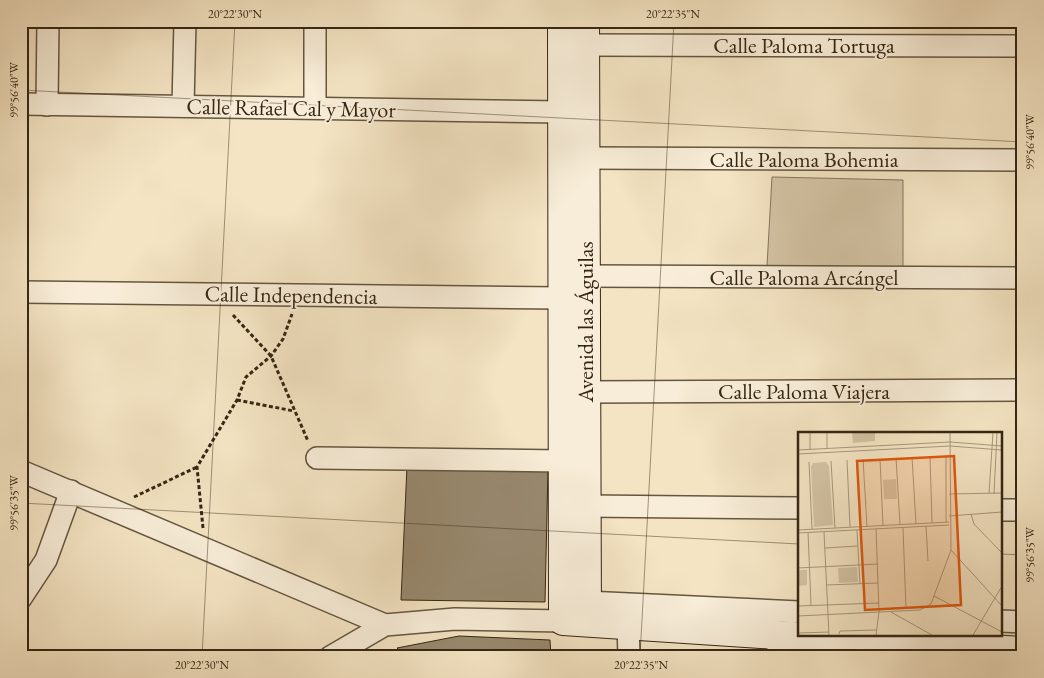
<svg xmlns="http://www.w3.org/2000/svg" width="1044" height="678" viewBox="0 0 1044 678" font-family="'EB Garamond',serif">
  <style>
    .green { fill: #d4c4a5; stroke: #84755c }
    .building { fill: #98896f; stroke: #352613 }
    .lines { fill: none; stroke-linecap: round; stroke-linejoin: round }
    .street-casing { stroke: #65563f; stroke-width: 24 }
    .secondary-casing { stroke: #352613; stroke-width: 30 }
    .path { stroke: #352613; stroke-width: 3; stroke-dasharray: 4 2.5; stroke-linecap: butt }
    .street { stroke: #f8edd8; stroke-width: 21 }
    .secondary { stroke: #f8edd8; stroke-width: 28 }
    .ticks { fill: none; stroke: #352613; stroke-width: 1; stroke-opacity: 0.45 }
    .labels { text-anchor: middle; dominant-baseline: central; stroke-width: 4; stroke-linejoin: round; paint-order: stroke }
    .street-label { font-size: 22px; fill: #352613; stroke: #f8edd8 }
    .inset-road { fill: none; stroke: #a8987d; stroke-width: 1 }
    .view { fill: #df560c; fill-opacity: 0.15; stroke: #df560c; stroke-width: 2.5 }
    .inset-edge { fill: none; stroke: #352613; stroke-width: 2.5 }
    .neatline { fill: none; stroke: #352613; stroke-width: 2 }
    .ticks-label { font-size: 12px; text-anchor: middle; fill: #352613 }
  </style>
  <rect width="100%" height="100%" fill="#f4e4c3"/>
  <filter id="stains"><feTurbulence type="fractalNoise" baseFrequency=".004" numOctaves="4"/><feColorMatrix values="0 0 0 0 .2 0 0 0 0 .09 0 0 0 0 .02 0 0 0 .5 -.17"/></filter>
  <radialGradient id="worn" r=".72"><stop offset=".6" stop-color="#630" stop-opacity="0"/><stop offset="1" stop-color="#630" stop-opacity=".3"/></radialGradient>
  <!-- green -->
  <path class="green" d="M772 177 903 180V267L767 266Z"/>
  <!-- building -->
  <g class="building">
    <path d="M407 466 548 469 545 602 401 600Z"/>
    <path d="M459 636 550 640 551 657H407L397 648Z"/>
  </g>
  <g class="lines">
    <!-- street casing -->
    <g class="street-casing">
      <g id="street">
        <path d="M315 21V107"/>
        <path d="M585 45 1023 46"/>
        <path d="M21 104 562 112"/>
        <path d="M47 105 48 21"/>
        <path d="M183 106 185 21"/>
        <path d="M584 158 1023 160"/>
        <path d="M586 276 1023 278"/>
        <path d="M21 292 561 298"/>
        <path d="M585 392 1023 390"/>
        <path d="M317 458 562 461"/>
        <path d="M21 471 385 625"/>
        <path d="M586 506 799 508"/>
        <path d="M1000 510H1023"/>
        <path d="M21 598 46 560 71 491"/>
        <path d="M586 602 799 612"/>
        <path d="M1000 621 1023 622"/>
        <path d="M628 625 629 657"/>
        <path d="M330 657 385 625 455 619 563 621"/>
        <path d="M778 657V635"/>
      </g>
    </g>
    <!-- secondary casing -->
    <g class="secondary-casing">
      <g id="secondary">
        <path d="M562 21 563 621 1023 651"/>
        <path d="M585 21 587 622"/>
      </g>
    </g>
    <!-- path -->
    <g class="path">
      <path d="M233 315 271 356 308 441"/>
      <path d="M237 400 294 411"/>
      <path d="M134 497 197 467"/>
      <path d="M203 528 197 467 237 400 246 377 271 356 283 339 292 314"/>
    </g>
    <!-- street -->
    <use href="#street" class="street"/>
    <!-- secondary -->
    <use href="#secondary" class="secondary"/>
  </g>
  <!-- ticks -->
  <path class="ticks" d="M21 90 1023 142M21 503 799 544M1000 554 1023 555M202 657 235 21M640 657 674 21"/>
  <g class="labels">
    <!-- street labels -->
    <g class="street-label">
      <text x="804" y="45">Calle Paloma Tortuga</text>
      <text transform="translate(291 108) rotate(1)">Calle Rafael Cal y Mayor</text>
      <text x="804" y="159">Calle Paloma Bohemia</text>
      <text x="804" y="277">Calle Paloma Arcángel</text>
      <text transform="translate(291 295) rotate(1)">Calle Independencia</text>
      <text transform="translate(585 322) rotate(-90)">Avenida las Águilas</text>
      <text x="804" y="391">Calle Paloma Viajera</text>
    </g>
  </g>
  <!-- overview -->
  <g transform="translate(798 432)">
    <rect width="204" height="204" fill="#f4e4c3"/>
    <path d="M54 1H77V9L55 11ZM28 30 31 34 35 93 16 95 13 35 15 31ZM98 47 99 67H86L85 48ZM59 135 60 150 41 151 40 136ZM0 138H9V153L0 154Z" fill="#d4c4a5"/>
    <path class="inset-road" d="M12 1V17M29 1V17M152 1 153 118 204 174M0 18 152 10 204 14M0 22 152 14 204 18M132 24 134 91M148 24V90M114 25 118 92M98 26 102 92M65 27 69 94M82 27 85 93M49 28 52 95M33 29 37 96M11 30 14 97M191 61 195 1M151 62 204 61M196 62 199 1M173 82 176 92 204 121M151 84 204 80M128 94 130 129M105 96 108 177M0 98 151 90M59 98 62 152M10 100 13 173M26 100 31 203M0 101 151 93M27 116 60 114M0 136 80 132M29 153 80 151M136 164 204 200M0 174 81 171M93 180 134 203M0 184 122 178 133 172 153 118M0 201 31 200M41 202 42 199 79 198M78 203 81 180 78 97M175 203 204 154"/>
    <path class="view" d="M156 24 163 173 67 178 59 29Z"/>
    <rect width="204" height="204" class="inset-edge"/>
  </g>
  <!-- margin -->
  <rect width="1044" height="678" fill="none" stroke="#f4e4c3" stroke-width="55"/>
  <rect x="28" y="28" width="988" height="622" class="neatline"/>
  <g class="ticks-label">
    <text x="235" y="18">20°22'30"N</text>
    <text x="673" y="18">20°22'35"N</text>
    <text transform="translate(14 90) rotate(-90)" y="4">99°56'40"W</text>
    <text transform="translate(1030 142) rotate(-90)" y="4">99°56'40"W</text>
    <text transform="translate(14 503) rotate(-90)" y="4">99°56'35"W</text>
    <text transform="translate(1030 555) rotate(-90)" y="4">99°56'35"W</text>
    <text x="202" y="669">20°22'30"N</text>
    <text x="641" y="669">20°22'35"N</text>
  </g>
  <rect width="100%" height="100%" filter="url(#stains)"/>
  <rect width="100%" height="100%" fill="url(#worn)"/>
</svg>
